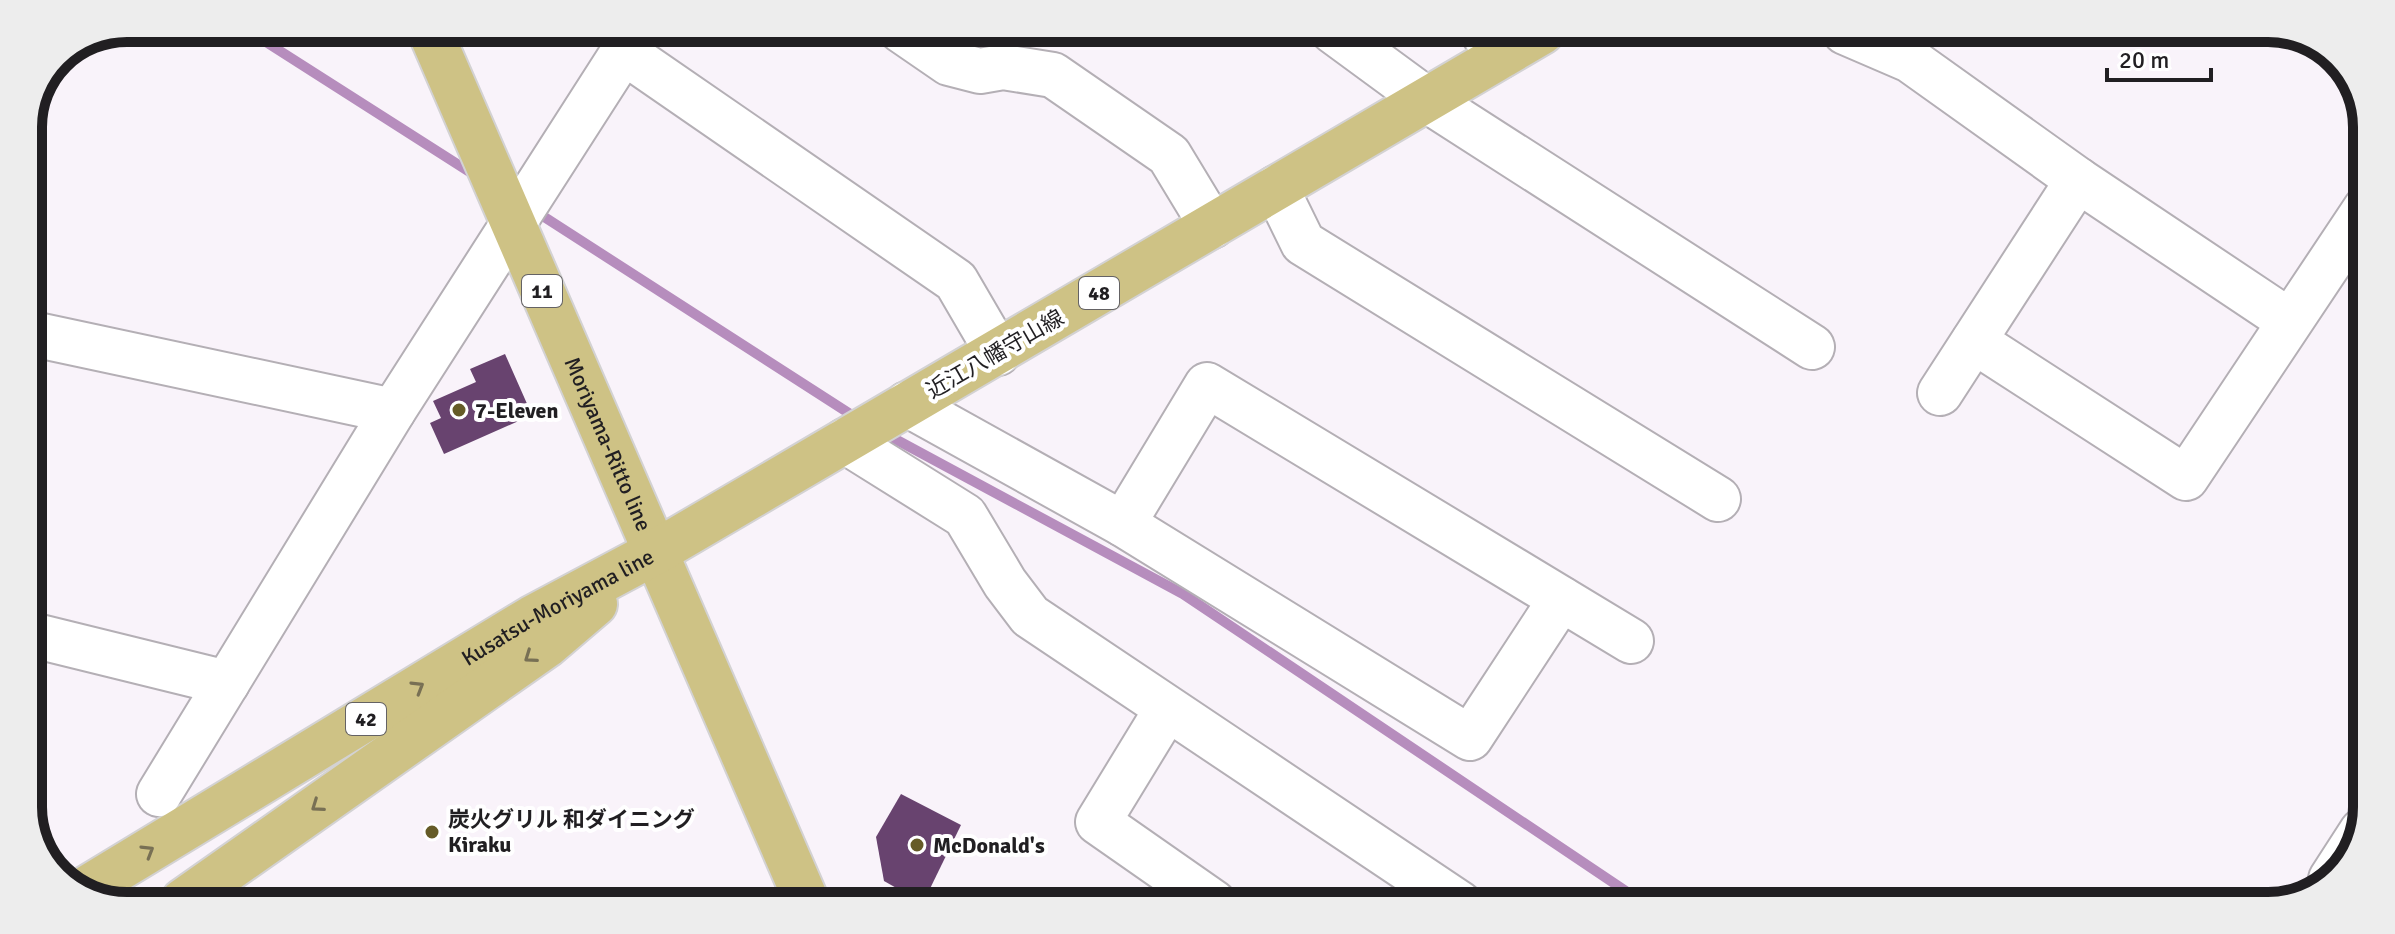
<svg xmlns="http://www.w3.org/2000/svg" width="2395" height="934" viewBox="0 0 2395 934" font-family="Signika,'Noto Sans JP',sans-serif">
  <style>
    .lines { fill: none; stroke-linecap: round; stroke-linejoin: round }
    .stream { stroke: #b68dbd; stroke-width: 10 }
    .building { fill: #68436f }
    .minor-casing { stroke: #b4afb5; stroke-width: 48 }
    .major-casing { stroke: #d3d2d3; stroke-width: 48 }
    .minor { stroke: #fff; stroke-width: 44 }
    .major { stroke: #cec285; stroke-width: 44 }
    .oneway { stroke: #787054 }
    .poi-dot { fill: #655b27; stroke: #fff; stroke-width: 3 }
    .labels { text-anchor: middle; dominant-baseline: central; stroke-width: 8; stroke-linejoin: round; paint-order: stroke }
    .shield { fill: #fff; stroke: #646264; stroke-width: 2 }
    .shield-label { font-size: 20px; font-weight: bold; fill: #211f22 }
    .street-label { font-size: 22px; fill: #211f22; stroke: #fff }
    .poi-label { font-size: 22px; font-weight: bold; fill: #211f22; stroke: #fff; text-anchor: start }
    .rim { fill: none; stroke: #211f22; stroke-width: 10 }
  </style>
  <rect width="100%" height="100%" fill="#f9f3fa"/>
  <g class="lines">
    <!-- stream -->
    <g class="stream">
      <path d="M244 28 476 176"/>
      <path d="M535 211 858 419"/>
      <path d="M882 432 1183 594 1645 904"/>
    </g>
  </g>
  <!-- building -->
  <g class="building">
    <path d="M505 354 532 415 444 454 430 423 441 418 433 401 476 382 470 369Z"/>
    <path d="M901 794 961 825 923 903 884 881 876 837Z"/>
    <path d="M1122 890 1140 903H1113Z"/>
  </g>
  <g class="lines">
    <!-- minor casing -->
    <g class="minor-casing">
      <g id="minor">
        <path d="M901 30 949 63 980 71 1003 67 1053 75 1169 155 1212 226"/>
        <path d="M1333 31 1427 100 1812 347"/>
        <path d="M1482 31 1499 57"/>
        <path d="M1845 32 1910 60 2078 180 2289 321"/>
        <path d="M624 52 956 281 998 353"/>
        <path d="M1276 188 1303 243 1718 499"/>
        <path d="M28 333 393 411"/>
        <path d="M1974 341 2186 478 2366 208"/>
        <path d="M1940 393 2078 180"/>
        <path d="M907 404 1123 524 1207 385 1631 641"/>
        <path d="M845 441 965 516 1005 583 1030 616 1460 904"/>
        <path d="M1123 524 1470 738 1561 599"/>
        <path d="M28 634 227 683"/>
        <path d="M1167 709 1098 822 1214 903"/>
        <path d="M159 794 393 411 638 29"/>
        <path d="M2331 879 2362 831"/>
      </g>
    </g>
    <!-- major casing -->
    <g class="major-casing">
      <g id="major">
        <path id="s1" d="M429 29 807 902"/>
        <path id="s2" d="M82 891 532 618 654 553 1542 32"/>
        <path d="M183 901 547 645 595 604"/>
      </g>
    </g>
    <!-- minor -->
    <use href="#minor" class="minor"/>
    <!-- major -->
    <use href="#major" class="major"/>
  </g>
  <!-- one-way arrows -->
  <defs><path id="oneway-chevron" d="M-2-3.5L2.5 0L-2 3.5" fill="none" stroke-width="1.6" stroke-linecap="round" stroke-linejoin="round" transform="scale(2)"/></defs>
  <g class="oneway">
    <use href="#oneway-chevron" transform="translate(530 657) rotate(145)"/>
    <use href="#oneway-chevron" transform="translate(418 687) rotate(-31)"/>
    <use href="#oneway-chevron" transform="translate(317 806) rotate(145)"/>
    <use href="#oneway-chevron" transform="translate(148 851) rotate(-31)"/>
  </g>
  <!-- markers -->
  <g class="poi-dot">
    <circle cx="459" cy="410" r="8"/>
    <circle cx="432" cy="832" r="8"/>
    <circle cx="917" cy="845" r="8"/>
  </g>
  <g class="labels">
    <!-- shield labels -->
    <g class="shield">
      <rect x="522" y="275" width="40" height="32" rx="6"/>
      <rect x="1079" y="277" width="40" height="32" rx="6"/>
      <rect x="346" y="703" width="40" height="32" rx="6"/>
    </g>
    <g class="shield-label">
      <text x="542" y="291">11</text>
      <text x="1099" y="293">48</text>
      <text x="366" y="719">42</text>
    </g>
    <!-- street labels -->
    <g class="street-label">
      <text transform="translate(995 354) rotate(-30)">近江八幡守山線</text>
      <text stroke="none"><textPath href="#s1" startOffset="452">Moriyama-Ritto line</textPath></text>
      <text stroke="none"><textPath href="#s2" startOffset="554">Kusatsu-Moriyama line</textPath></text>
    </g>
    <!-- poi labels -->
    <g class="poi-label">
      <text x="475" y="410">7-Eleven</text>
      <text x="448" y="819">炭火グリル 和ダイニング<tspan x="448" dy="25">Kiraku</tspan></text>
      <text x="933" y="845">McDonald's</text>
    </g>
  </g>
  <!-- crop -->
  <path d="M0 0H2395V934H0ZM127 42H2268A85 85 0 0 1 2353 127V807A85 85 0 0 1 2268 892H127A85 85 0 0 1 42 807V127A85 85 0 0 1 127 42Z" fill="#ededed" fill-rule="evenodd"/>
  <path class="rim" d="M127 42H2268A85 85 0 0 1 2353 127V807A85 85 0 0 1 2268 892H127A85 85 0 0 1 42 807V127A85 85 0 0 1 127 42Z"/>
  <!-- scale -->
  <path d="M2107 68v12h104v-12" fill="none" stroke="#211f22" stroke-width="4"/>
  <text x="2119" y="68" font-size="24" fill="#211f22" stroke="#ffffff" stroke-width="6" paint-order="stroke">20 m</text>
</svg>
